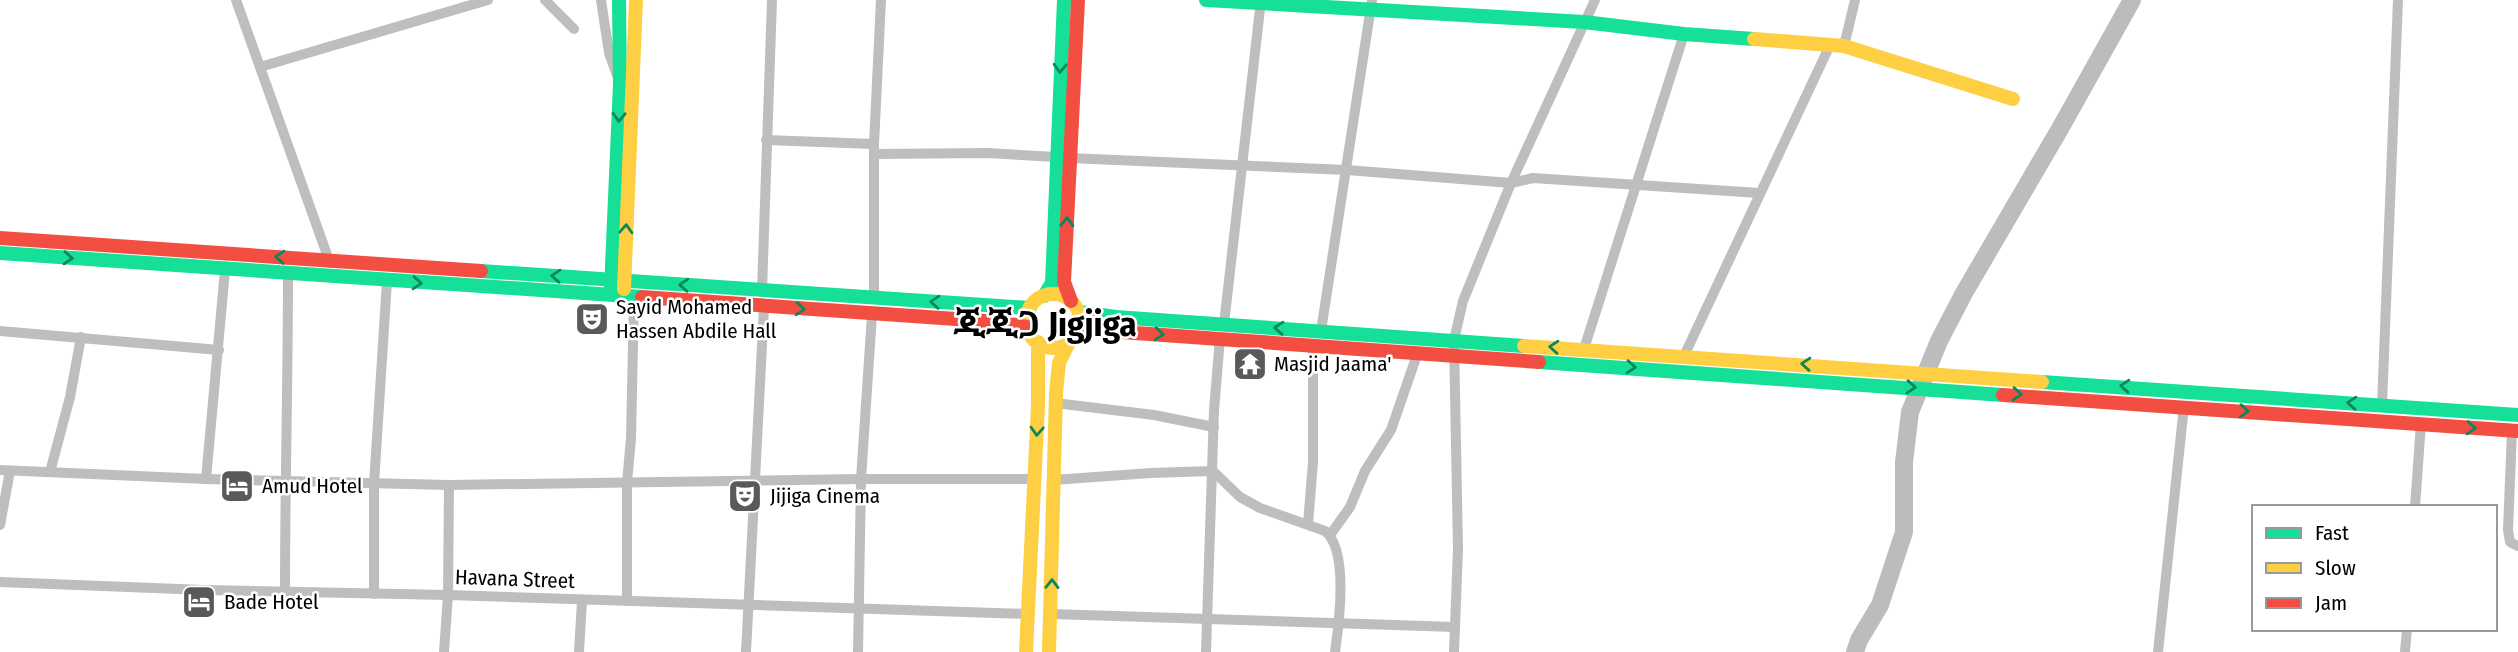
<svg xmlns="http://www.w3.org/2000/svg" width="2518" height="652" viewBox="0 0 2518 652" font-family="'Fira Sans Condensed','Noto Sans Ethiopic',sans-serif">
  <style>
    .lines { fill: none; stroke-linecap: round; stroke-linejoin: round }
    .river { stroke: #bcbcbc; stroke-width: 18 }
    .street { stroke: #bebebe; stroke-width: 10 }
    .fast { stroke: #16e098; stroke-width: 14 }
    .slow { stroke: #ffcf43; stroke-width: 14 }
    .jam { stroke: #f24e42; stroke-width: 14 }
    .oneway { stroke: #0d865b }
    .labels { text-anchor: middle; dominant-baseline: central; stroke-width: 5; stroke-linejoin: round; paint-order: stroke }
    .poi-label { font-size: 21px; fill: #000; stroke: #fff; text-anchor: start }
    .street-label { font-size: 21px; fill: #000; stroke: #fff }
    .town-label { font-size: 35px; font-weight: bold; fill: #000; stroke: #fff }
  </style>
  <rect width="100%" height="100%" fill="#fff"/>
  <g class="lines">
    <!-- river -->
    <path class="river" d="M1855 652 1859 640 1880 605 1904 532V462L1910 412 1939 341 1964 293 2061 127 2132 0"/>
    <!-- street -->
    <g class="street">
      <path d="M236 0 330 263"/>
      <path d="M545 0 574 29"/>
      <path d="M601 0 609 53 617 75"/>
      <path d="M1844 46 1855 0"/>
      <path d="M260 67 488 0"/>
      <path d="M766 140 874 144"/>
      <path d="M874 154 988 153 1056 157"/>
      <path d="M1069 158 1347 170 1511 183 1533 178 1759 193"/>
      <path d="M762 290 772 0"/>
      <path d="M874 298V144L881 0"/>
      <path d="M1224 324 1261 0"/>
      <path d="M0 331 219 350"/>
      <path d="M1321 331 1372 0"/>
      <path d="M1584 349 1684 34"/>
      <path d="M1684 356 1830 45"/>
      <path d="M1055 403 1154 415 1214 427"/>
      <path d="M2382 405 2398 0"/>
      <path d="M2512 431 2508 530 2510 542 2518 546"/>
      <path d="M0 470 206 479 449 485 861 479H1034"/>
      <path d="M50 472 70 397 81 337"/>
      <path d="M206 479 225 270"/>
      <path d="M1053 480 1151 473 1213 471 1240 497 1260 508 1325 531C1349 550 1339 624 1335 652"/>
      <path d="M2415 507 2421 423"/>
      <path d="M1308 524 1313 462V345"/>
      <path d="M0 525 10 471"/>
      <path d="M1330 535 1350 507 1365 471 1391 430 1418 352"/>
      <path d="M0 582 204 590 448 595 1028 614"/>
      <path d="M285 591C285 486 288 380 288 274"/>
      <path d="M374 594V484L387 281"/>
      <path d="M627 601V483L631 438 634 298"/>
      <path d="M1051 614 1455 627"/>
      <path d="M444 652 448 595 449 485"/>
      <path d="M579 652 582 601"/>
      <path d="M746 652 764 307"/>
      <path d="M858 652 861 479 872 315"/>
      <path d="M1206 652 1214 410 1220 338"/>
      <path d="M1454 652 1458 549 1454 340 1463 301 1511 183 1595 0"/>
      <path d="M2158 652 2184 406"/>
      <path d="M2405 652 2407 629"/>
    </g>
    <!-- fast -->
    <g class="fast">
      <path d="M1206 0 1584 22 1684 34 1754 39"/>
      <path d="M0 253 642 297"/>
      <path d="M481 271 1030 308"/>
      <path d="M611 289 620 84 619 0"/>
      <path d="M1044 296 1052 283 1064 0"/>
      <path d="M1079 312 1116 317 1524 346"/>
      <path d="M1539 362 2003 395"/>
      <path d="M2042 382 2518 415"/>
    </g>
    <!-- slow -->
    <g class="slow">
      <path d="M1754 39 1844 46 2013 99"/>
      <path d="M624 289 636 0"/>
      <circle cx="1053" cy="321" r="27"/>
      <path d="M1524 346 2042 382"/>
      <path d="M1026 652 1038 405V342"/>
      <path d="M1049 652 1056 393 1059 363 1069 342"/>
    </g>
    <!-- jam -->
    <g class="jam">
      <path d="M0 238 481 271"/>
      <path d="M642 297 999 322 1027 327"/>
      <path d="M1071 301 1064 282 1078 0"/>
      <path d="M1079 329 1539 362"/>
      <path d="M2003 395 2518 431"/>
    </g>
  </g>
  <!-- one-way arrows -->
  <defs><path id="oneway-chevron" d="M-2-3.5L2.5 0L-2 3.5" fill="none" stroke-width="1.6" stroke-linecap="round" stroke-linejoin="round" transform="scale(1.75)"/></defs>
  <g class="oneway">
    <use href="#oneway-chevron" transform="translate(1060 68) rotate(93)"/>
    <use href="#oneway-chevron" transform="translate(619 117) rotate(92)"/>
    <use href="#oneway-chevron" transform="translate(1067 222) rotate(-88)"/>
    <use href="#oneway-chevron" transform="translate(626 229) rotate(-87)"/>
    <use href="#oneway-chevron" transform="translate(280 257) rotate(-176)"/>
    <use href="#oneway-chevron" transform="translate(68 258) rotate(4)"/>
    <use href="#oneway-chevron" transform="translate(556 276) rotate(-176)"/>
    <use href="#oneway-chevron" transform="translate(417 283) rotate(4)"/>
    <use href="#oneway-chevron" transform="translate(684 285) rotate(-176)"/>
    <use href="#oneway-chevron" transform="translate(935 302) rotate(-176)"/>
    <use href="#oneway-chevron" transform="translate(800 309) rotate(4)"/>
    <use href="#oneway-chevron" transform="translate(1279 328) rotate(-176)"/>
    <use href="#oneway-chevron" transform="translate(1159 334) rotate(4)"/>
    <use href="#oneway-chevron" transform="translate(1554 347) rotate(-176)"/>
    <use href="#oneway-chevron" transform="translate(1806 364) rotate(-176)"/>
    <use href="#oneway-chevron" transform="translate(1631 367) rotate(4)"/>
    <use href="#oneway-chevron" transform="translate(2125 386) rotate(-176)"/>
    <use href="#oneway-chevron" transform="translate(1911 387) rotate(4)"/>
    <use href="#oneway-chevron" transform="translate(2017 394) rotate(4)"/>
    <use href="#oneway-chevron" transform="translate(2352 403) rotate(-176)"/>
    <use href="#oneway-chevron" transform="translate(2244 411) rotate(4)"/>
    <use href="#oneway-chevron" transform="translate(2471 428) rotate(4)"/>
    <use href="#oneway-chevron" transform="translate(1037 431) rotate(93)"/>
    <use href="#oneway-chevron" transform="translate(1052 584) rotate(-89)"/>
  </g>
  <!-- icons -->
  <defs>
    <g id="theatre-square" transform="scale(1.75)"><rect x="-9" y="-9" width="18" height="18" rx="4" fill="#595959" stroke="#fff"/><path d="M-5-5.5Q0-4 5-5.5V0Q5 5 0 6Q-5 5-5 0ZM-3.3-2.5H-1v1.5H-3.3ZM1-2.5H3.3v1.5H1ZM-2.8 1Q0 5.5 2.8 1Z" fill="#fff"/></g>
    <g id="temple-square" transform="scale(1.75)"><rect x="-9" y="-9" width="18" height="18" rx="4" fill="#595959" stroke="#fff"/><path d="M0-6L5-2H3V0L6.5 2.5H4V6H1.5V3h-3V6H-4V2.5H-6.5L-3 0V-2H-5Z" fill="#fff"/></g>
    <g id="hotel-square" transform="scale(1.75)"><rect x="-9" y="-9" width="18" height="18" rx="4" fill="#595959" stroke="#fff"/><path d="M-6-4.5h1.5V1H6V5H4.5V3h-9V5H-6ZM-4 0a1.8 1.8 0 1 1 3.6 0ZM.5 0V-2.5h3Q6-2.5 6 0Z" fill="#fff"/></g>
  </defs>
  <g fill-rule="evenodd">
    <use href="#theatre-square" x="592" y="319"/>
    <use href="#temple-square" x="1250" y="364"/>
    <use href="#hotel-square" x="237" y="486"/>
    <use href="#theatre-square" x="745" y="496"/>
    <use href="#hotel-square" x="199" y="602"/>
  </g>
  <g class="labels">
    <!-- poi labels -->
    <g class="poi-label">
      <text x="616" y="307">Sayid Mohamed<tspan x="616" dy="24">Hassen Abdile Hall</tspan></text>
      <text x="1274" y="364">Masjid Jaama'</text>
      <text x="262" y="486">Amud Hotel</text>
      <text x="770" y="496">Jijiga Cinema</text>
      <text x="224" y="602">Bade Hotel</text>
    </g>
    <!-- street labels -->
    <g class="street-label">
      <text transform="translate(515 579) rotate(2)">Havana Street</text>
    </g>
    <!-- town labels -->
    <g class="town-label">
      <text x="1045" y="324">ጂጂጋ Jigjiga</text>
    </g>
  </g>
  <!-- legend -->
  <rect x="2252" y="505" width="245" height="126" fill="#ffffff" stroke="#999999" stroke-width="2"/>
  <rect x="2266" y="528" width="35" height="10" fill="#16e098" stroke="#999999" stroke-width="2"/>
  <text x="2315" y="540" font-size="21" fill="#000000">Fast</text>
  <rect x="2266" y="563" width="35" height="10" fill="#ffcf43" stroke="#999999" stroke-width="2"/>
  <text x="2315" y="575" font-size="21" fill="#000000">Slow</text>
  <rect x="2266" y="598" width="35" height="10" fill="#f24e42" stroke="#999999" stroke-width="2"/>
  <text x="2315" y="610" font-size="21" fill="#000000">Jam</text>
</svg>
